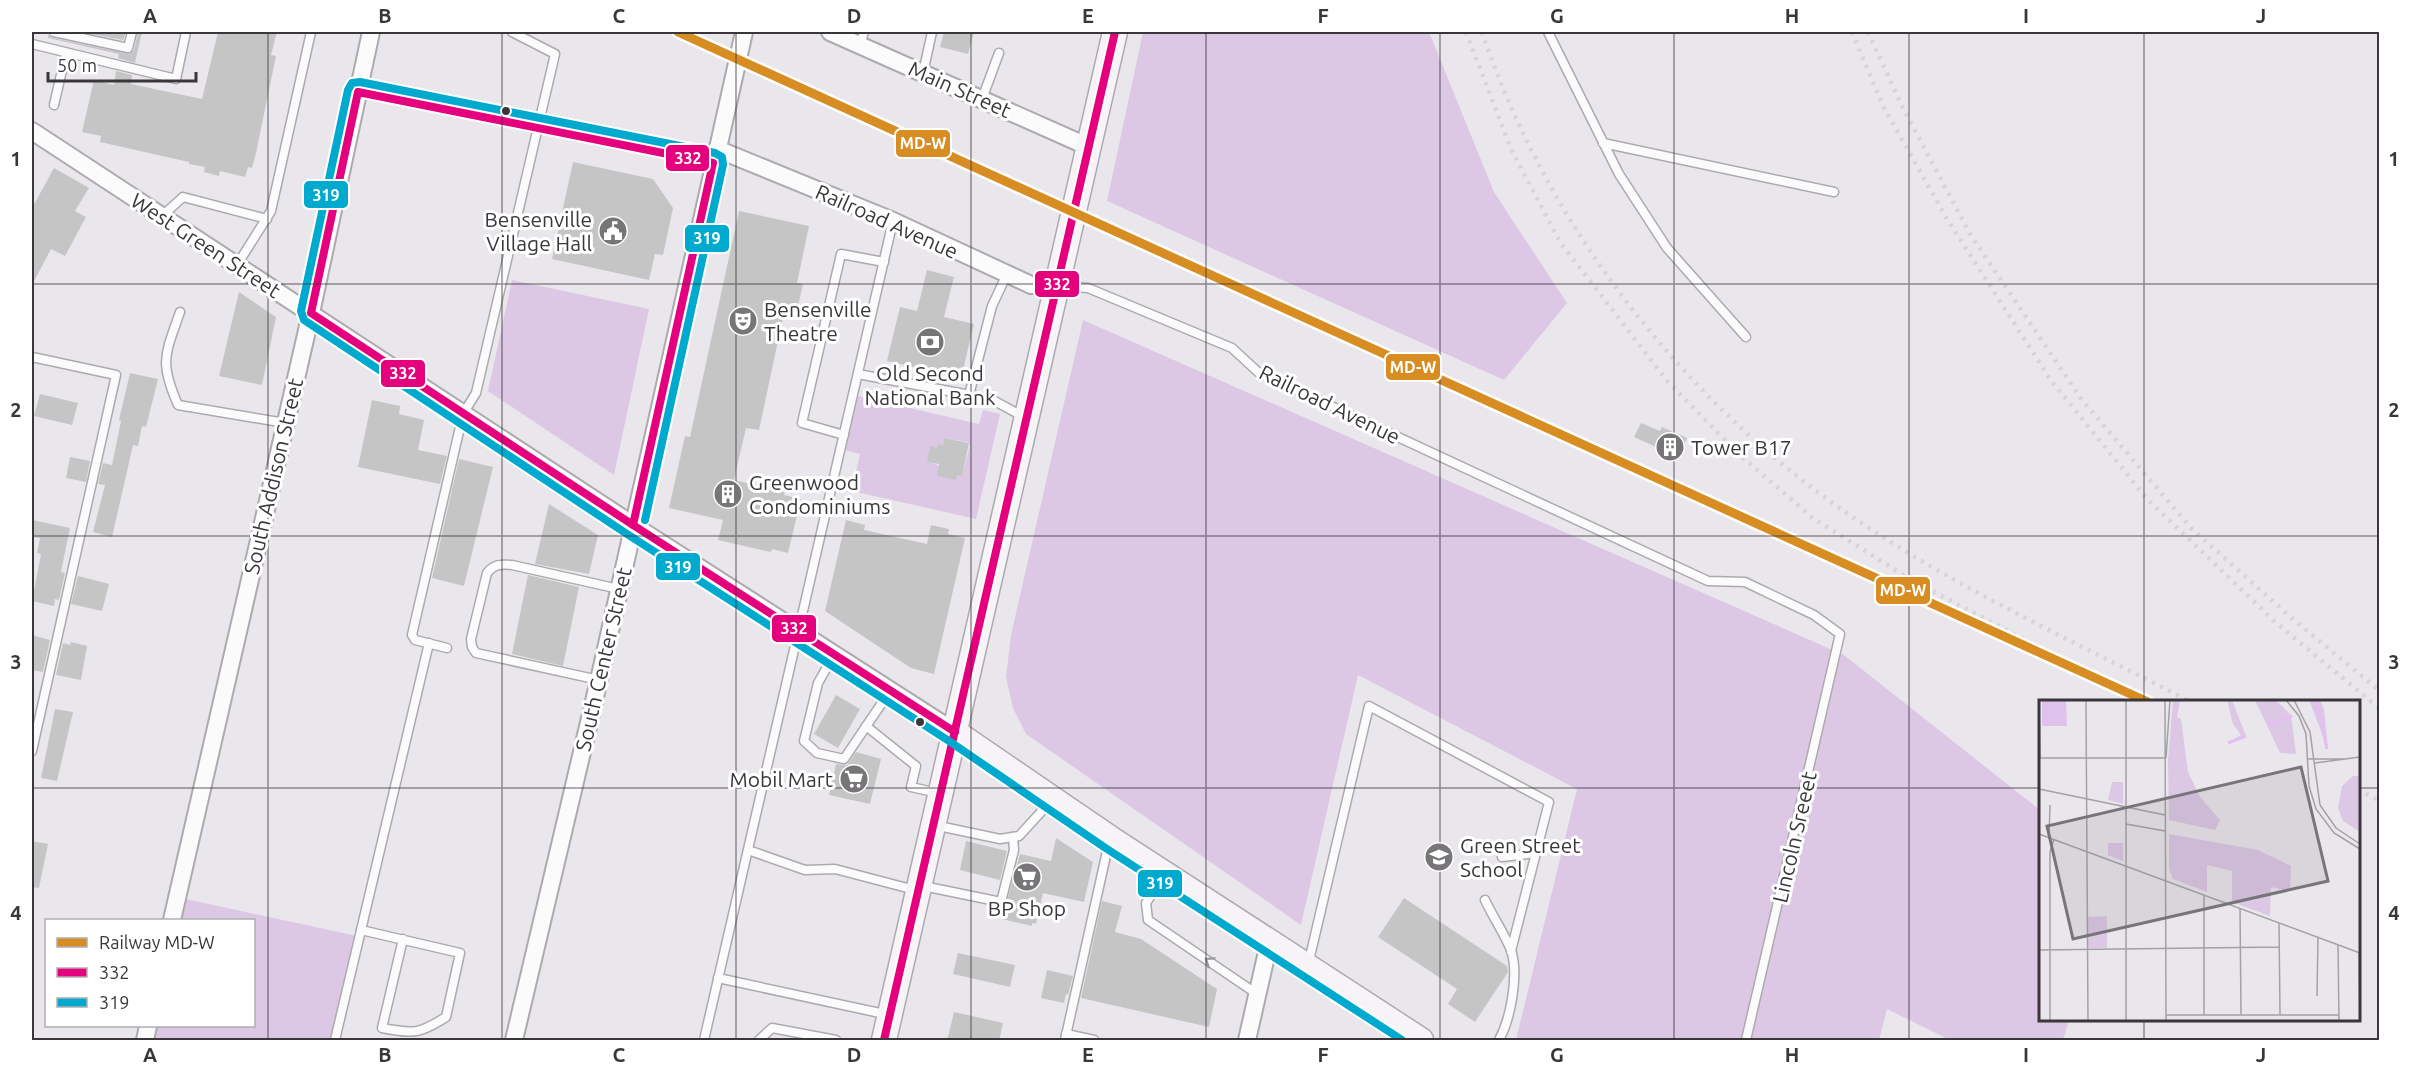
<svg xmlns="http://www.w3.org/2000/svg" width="2411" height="1072" viewBox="0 0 2411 1072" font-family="Ubuntu,sans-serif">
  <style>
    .green { fill: #dcc8e5; fill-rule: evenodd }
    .building { fill: #c5c5c6 }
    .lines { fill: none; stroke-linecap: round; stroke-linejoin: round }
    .lane-casing { stroke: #acaaae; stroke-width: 11 }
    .street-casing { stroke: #acaaae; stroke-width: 20 }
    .secondary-casing { stroke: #acaaae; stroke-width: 27 }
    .lane { stroke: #fcfbfc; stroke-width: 8 }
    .street { stroke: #fcfbfc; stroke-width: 16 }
    .secondary { stroke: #f6f4f7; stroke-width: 24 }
    .rail { stroke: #d6d4d6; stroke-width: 4.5; stroke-dasharray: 3 6; stroke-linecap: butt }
    .bus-1-casing { stroke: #fff; stroke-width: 12 }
    .bus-2-casing { stroke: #fff; stroke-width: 12 }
    .bus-1 { stroke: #e5007d; stroke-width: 8 }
    .bus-2 { stroke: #00a9ce; stroke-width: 8 }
    .rail-1-casing { stroke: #fff; stroke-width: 14 }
    .rail-1 { stroke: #d88d23; stroke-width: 9 }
    .oneway { stroke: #9b999c }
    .grid { fill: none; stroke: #3a373b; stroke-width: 1.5; stroke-opacity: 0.55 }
    .bus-dot { fill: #3a373b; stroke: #fff; stroke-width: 2 }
    .labels { text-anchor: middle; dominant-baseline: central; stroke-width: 6; stroke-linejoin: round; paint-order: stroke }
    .street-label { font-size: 21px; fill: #3a373b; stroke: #fff }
    .poi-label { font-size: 21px; fill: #3a373b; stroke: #fff; text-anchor: start }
    .inset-river { fill: none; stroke: #e3bef4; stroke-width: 3 }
    .inset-road { fill: none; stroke: #a4a1a5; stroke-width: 1.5 }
    .view { fill: #787579; fill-opacity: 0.15; stroke: #787579; stroke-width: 3 }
    .inset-edge { fill: none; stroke: #3a373b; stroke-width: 3 }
    .line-badge { stroke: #fff; stroke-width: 2 }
    .badge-label { font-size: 16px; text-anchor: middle; font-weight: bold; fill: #fff }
    .neatline { fill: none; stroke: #3a373b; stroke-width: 2 }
    .grid-label { font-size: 20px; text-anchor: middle; font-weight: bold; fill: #3a373b }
  </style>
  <rect width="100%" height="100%" fill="#eae7ec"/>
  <!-- green -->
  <g class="green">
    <path d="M1143 32H1429L1494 192 1567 303 1504 380 1107 201Z"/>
    <path d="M512 280 649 309 614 475 488 391Z"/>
    <path d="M1083 320 1844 655 2040 810V1020H2069L2063 1040H1950L1887 1009 1879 1040H1516L1577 789 1358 675 1301 925 1026 734 1013 708 1006 677 1011 635Z"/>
    <path d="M858 396 979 424 983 410 1000 414 976 519 852 491 860 454 845 450ZM944 438 968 442 970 445 962 476C950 474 940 464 928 462L930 447 937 448 938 444 943 445Z"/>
    <path d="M181 898 357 936 333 1040H149L152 1026H254V920H176Z"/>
  </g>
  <!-- building -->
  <g class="building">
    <path d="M82 32H126L123 40Z"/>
    <path d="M138 32H142L135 63 118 58 119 54 48 38V35L53 38 129 54 134 50Z"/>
    <path d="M218 32H277L271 55 276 56 256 153 252 168 248 167 245 177 220 171 219 176 204 172 205 167 189 164V162L100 142 101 136 82 132 94 80 114 85 116 71 132 75 131 84 202 99Z"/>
    <path d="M944 32H974L968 54 940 47Z"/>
    <path d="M573 162 653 179 673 208 663 255 655 254 649 280 552 259Z"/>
    <path d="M54 168 89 188 75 211 86 217 65 256 51 249 32 285V208Z"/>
    <path d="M739 211 809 226 797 283 803 284 796 315 784 313 759 430 746 428 734 480 785 492 784 495 801 499 788 553 772 549 771 552 718 540 723 520 669 508 685 436 690 437Z"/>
    <path d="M927 270 954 277 944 317 974 324 961 378 887 361 900 307 917 311Z"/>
    <path d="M239 292 276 317 262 385 219 376Z"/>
    <path d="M130 373 158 379 146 427 142 426 138 446 133 445 112 537 93 532 105 485 98 484 103 463 112 465 121 421 119 420Z"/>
    <path d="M40 394 78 403 72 425 34 416Z"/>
    <path d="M372 400 400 406 399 414 424 420 418 450 447 456 440 484 358 467Z"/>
    <path d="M1641 423 1660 431 1662 427 1687 438 1678 457 1634 437Z"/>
    <path d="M944 438 969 443 962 476 957 475 956 480 937 476 939 464 927 462 930 446 937 448 938 444 943 445Z"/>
    <path d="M70 457 90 461 86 482 66 478Z"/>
    <path d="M459 459 493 467 464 586 432 578Z"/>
    <path d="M549 504 598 535 589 574 535 564Z"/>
    <path d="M32 520 70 528 61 572 65 573 59 600 55 599 54 606 32 601 41 554 37 553 40 538 32 537Z"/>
    <path d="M846 520 865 525 864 530 927 544 931 525 949 529 948 534 965 538 934 674 911 668 825 611Z"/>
    <path d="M528 575 579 587 563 666 512 654Z"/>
    <path d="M78 576 109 584 102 611 71 604Z"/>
    <path d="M32 635 50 640 43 672 32 670Z"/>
    <path d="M71 642 87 646 81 680 56 675 63 643 70 645Z"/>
    <path d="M836 695 860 709 838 748 814 734Z"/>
    <path d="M55 709 73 712 57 781 41 778Z"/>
    <path d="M856 752 881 759 870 804 829 795 836 764 847 765Z"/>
    <path d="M1056 838 1093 862 1084 902 1043 893 1036 924 1032 923V926L1002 919 1020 854 1051 861Z"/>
    <path d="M32 841 48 844 39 888 32 887Z"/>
    <path d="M966 841 1007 851 1000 880 960 870Z"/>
    <path d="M1404 898 1507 966 1508 972 1475 1022 1448 1004 1457 989 1378 937Z"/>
    <path d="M1102 901 1122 906 1115 932 1141 939 1217 989 1209 1027 1081 998Z"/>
    <path d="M958 953 1015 965 1010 987 953 974Z"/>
    <path d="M1047 970 1073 976 1068 995 1066 994 1064 1003 1041 998Z"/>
    <path d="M954 1012 1003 1023 999 1041H947Z"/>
  </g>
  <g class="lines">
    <!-- lane casing -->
    <g class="lane-casing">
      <g id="lane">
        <path d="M54 32 128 48 132 32"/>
        <path d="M1548 32 1619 174 1667 248 1746 337"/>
        <path d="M32 44 176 79 186 32"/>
        <path d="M860 45 864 32"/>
        <path d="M923 73 932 32"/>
        <path d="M358 92 713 163"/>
        <path d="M982 99 999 53"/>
        <path d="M54 105 66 53"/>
        <path d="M1603 143 1834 192"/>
        <path d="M162 216 183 197 267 219"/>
        <path d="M237 265 271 211 311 32"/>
        <path d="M1058 286 1088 288 1232 348 1258 372 1708 581 1745 582 1814 615 1840 634 1746 1040"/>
        <path d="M180 312C165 355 159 362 178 405L285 423"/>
        <path d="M32 357 116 375 32 751"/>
        <path d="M858 374 991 399 1024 417"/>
        <path d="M969 395 992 306 1007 274"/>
        <path d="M844 435 802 423 841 254 884 262"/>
        <path d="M447 648 415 640 412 635 463 414 476 393 555 54 512 32"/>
        <path d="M834 655 818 683 804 741 817 753 844 759 890 691"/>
        <path d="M599 680 476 653 472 647 471 639 487 573C494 564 501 564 512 565L619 589"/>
        <path d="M866 726 916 766 911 787 938 793"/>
        <path d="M934 825 1000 839 1019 836 1051 801"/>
        <path d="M748 850 805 870 835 869 915 890"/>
        <path d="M1502 857 1536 853"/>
        <path d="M1164 875 1146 903 1148 920 1257 994"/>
        <path d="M923 886 1001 902 1014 850 1013 837"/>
        <path d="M1485 900C1493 917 1504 933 1511 950 1519 974 1511 1018 1499 1040"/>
        <path d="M361 930 460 953 446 1017C419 1034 414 1034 382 1028L403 939"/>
        <path d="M1308 965 1369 706 1549 802 1511 951"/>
        <path d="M718 978 889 1015"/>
        <path d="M1066 1034 1094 1040"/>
        <path d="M335 1040 429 643"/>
        <path d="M704 1040 893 221"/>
        <path d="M759 1040 772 1028 836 1040"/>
        <path d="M1065 1040 1109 842"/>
      </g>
    </g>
    <!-- street casing -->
    <g class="street-casing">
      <g id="street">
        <path d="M830 32 1089 147"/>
        <path d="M32 131 633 525 955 732"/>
        <path d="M717 149 893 221 1031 285 1058 286"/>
        <path d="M172 920 311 313 371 32"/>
        <path d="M145 1040 148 1026"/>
        <path d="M514 1040 599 680 744 32"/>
        <path d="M1247 1040 1269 943"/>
      </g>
    </g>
    <!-- secondary casing -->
    <g class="secondary-casing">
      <g id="secondary">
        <path d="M955 732 1110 838 1421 1040"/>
        <path d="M884 1040 1115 32"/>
      </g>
    </g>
    <!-- lane -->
    <use href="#lane" class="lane"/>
    <!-- street -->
    <use href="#street" class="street"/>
    <!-- secondary -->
    <use href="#secondary" class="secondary"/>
    <!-- rail -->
    <g class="rail">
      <path d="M1466 32 1511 149 1560 242 1668 382 1742 457 1813 518 1908 578 2091 675"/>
      <path d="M1482 32C1550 235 1695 416 1875 532 1975 597 2085 647 2191 702"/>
      <path d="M1852 32 1883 106 1947 219 2050 379 2147 499 2273 620 2380 709"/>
      <path d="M1868 32 1901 104 1970 234 2082 400 2191 528 2294 620 2380 691"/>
      <path d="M2358 789 2380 801"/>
    </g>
    <!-- bus-1 casing -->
    <g class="bus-1-casing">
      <g id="bus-1">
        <path d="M358 92 713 163 633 525 311 313Z"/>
        <path d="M633 525 955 732"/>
        <path d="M884 1040 1115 32"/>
      </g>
    </g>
    <!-- bus-2 casing -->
    <g class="bus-2-casing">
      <path id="bus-2" d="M645 520 723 165 722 157 715 153 360 82 352 83 348 90 301 311 304 320 627 534 949 741 1104 847 1402 1040"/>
    </g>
    <!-- bus-1 -->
    <use href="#bus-1" class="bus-1"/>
    <!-- bus-2 -->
    <use href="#bus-2" class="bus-2"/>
    <!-- rail-1 casing -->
    <g class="rail-1-casing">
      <path id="rail-1" d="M678 32 2148 702"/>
    </g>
    <!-- rail-1 -->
    <use href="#rail-1" class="rail-1"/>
  </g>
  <!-- one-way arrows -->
  <defs><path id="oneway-chevron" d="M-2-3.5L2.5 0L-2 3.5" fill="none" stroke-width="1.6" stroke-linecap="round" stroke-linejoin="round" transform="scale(1.5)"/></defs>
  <use class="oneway" href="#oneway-chevron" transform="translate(1209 961) rotate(-146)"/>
  <!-- grid -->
  <path class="grid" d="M268 32V1040M502 32V1040M736 32V1040M971 32V1040M1206 32V1040M1440 32V1040M1674 32V1040M1909 32V1040M2144 32V702M32 284H2380M32 536H2380M32 788H2040M2358 788H2380M2144 1020V1040"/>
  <!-- icons -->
  <defs>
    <g id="civic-disc" transform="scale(1.5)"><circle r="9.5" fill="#787579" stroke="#fff"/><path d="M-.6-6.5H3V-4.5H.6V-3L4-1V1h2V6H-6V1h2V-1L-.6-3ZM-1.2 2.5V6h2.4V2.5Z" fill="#fff"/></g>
    <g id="theatre-disc" transform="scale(1.5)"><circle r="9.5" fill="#787579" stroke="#fff"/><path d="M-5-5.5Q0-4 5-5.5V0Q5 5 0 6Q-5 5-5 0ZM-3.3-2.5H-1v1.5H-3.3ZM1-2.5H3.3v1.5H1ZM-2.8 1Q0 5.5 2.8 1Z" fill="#fff"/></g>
    <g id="bank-disc" transform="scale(1.5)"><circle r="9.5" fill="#787579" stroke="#fff"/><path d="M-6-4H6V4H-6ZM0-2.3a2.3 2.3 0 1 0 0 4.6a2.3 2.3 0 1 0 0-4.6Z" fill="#fff"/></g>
    <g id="building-disc" transform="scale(1.5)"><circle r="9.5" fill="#787579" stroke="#fff"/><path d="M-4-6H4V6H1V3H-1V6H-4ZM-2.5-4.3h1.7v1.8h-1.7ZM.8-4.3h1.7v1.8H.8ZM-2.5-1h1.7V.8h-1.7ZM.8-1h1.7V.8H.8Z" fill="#fff"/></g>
    <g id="supermarket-disc" transform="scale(1.5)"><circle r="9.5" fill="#787579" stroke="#fff"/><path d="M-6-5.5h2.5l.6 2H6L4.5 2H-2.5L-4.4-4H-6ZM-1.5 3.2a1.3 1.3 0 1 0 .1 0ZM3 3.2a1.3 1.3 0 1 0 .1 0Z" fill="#fff"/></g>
    <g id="school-disc" transform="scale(1.5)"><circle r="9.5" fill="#787579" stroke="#fff"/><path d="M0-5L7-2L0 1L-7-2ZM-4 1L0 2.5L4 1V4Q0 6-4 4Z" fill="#fff"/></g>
  </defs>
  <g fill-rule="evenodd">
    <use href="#civic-disc" x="613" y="231"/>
    <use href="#theatre-disc" x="743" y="321"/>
    <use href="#bank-disc" x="930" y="342"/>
    <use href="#building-disc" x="1670" y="447"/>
    <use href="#building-disc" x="728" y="494"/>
    <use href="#supermarket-disc" x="854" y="779"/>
    <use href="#school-disc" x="1439" y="857"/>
    <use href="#supermarket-disc" x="1027" y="877"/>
  </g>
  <!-- markers -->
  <g class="bus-dot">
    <circle cx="506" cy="111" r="5"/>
    <circle cx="920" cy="722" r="5"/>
  </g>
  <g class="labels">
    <!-- street labels -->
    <g class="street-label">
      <text transform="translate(960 89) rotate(24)">Main Street</text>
      <text transform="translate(887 221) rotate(24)">Railroad Avenue</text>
      <text transform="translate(206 245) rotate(33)">West Green Street</text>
      <text transform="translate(1330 404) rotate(26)">Railroad Avenue</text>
      <text transform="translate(273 476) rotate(-77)">South Addison Street</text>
      <text transform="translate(603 659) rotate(-77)">South Center Street</text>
      <text transform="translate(1794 837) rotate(-77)">Lincoln Sreeet</text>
    </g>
    <!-- poi labels -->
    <g class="poi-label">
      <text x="592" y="219" text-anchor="end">Bensenville<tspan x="592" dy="24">Village Hall</tspan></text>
      <text x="764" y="309">Bensenville<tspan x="764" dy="24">Theatre</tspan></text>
      <text x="930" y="373" text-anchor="middle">Old Second<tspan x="930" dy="24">National Bank</tspan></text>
      <text x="1691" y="447">Tower B17</text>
      <text x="749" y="482">Greenwood<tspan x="749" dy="24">Condominiums</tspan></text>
      <text x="833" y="779" text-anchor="end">Mobil Mart</text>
      <text x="1460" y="845">Green Street<tspan x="1460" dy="24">School</tspan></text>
      <text x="1027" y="908" text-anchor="middle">BP Shop</text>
    </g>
  </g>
  <!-- overview -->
  <g transform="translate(2039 700)">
    <rect width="321" height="321" fill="#eae7ec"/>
    <path d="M134 0H141L138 17 142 19 149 72 161 97 181 120 176 130 130 120 129 60ZM188 0H193L207 36 189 43 202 35 194 24ZM216 0H237L252 15 257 54 241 53ZM270 0H281L285 9 289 49ZM314 76H321V132L304 121 299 108 303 86ZM73 82H84V104L69 100ZM130 134 219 150 252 166 251 191 232 187 231 216 193 202V171L168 165V192L134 179 130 169ZM69 143H84V161L69 155ZM68 216V248H49V217Z" fill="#dcc8e5"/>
    <path d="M3 0H27L28 26H3Z" fill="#dfc2ec"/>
    <path class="inset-river" d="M277 0 288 49M229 26 253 16M189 43 207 36"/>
    <path class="inset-road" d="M0 0 1 58M47 0 49 321M87 0V321M126 0 127 321M247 0 260 16 267 34 270 86 277 109 295 133 321 149M255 0 271 32 281 105 297 128 321 144M0 58H127M127 58 131 0M269 59H309M276 63 321 57M0 89 126 115M87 124 126 131M0 134 321 253M10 138 11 105M201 208 202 314M240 223 241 314M299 245 300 321M0 250 240 247M320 252 321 321M278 296 279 237M127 315H300M165 315V195M11 321V152L15 139"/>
    <path class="view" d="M262 67 289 181 34 239 8 126Z"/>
    <rect width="321" height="321" class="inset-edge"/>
  </g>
  <g class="line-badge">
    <rect x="895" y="129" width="56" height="29" rx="6" fill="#d88d23"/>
    <rect x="665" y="144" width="45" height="28" rx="6" fill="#e5007d"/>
    <rect x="303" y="180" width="46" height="29" rx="6" fill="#00a9ce"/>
    <rect x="684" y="224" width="46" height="29" rx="6" fill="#00a9ce"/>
    <rect x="1034" y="270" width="46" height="28" rx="6" fill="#e5007d"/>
    <rect x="1385" y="353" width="56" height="28" rx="6" fill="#d88d23"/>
    <rect x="380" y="359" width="46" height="29" rx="6" fill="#e5007d"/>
    <rect x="655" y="552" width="46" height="29" rx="6" fill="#00a9ce"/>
    <rect x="1875" y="576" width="56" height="29" rx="6" fill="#d88d23"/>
    <rect x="771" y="614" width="46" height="29" rx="6" fill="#e5007d"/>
    <rect x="1137" y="869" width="46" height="29" rx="6" fill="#00a9ce"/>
  </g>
  <g class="badge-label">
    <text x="923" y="149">MD-W</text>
    <text x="688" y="164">332</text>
    <text x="326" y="201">319</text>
    <text x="707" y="244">319</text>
    <text x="1057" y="290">332</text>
    <text x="1413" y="373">MD-W</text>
    <text x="403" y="379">332</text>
    <text x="678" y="573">319</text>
    <text x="1903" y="596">MD-W</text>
    <text x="794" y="634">332</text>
    <text x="1160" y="889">319</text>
  </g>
  <!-- border -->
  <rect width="2411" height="1072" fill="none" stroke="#ffffff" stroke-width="66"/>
  <!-- legend -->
  <rect x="45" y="919" width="210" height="108" fill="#ffffff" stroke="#b0afb1" stroke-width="1.5"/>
  <rect x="57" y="938" width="30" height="9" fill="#d88d23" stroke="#b0afb1" stroke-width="1.5"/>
  <text x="99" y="949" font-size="18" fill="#3a373b">Railway MD-W</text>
  <rect x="57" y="968" width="30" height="9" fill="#e5007d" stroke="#b0afb1" stroke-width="1.5"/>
  <text x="99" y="979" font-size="18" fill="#3a373b">332</text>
  <rect x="57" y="998" width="30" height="9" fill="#00a9ce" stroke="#b0afb1" stroke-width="1.5"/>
  <text x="99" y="1009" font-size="18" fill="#3a373b">319</text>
  <!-- scale -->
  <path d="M48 72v9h148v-9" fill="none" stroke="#3a373b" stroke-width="3"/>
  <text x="57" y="72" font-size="18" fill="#3a373b" stroke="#ffffff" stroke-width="4.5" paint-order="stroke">50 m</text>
  <rect x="33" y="33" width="2345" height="1006" class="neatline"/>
  <g class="grid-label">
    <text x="150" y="23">A</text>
    <text x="385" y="23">B</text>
    <text x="619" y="23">C</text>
    <text x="854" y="23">D</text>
    <text x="1088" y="23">E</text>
    <text x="1323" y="23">F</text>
    <text x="1557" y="23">G</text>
    <text x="1792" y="23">H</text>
    <text x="2026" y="23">I</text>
    <text x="2261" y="23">J</text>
    <text x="16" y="166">1</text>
    <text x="2394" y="166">1</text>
    <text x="16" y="417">2</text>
    <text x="2394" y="417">2</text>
    <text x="16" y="669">3</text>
    <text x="2394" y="669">3</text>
    <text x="16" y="920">4</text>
    <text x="2394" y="920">4</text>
    <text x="150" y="1062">A</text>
    <text x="385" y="1062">B</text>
    <text x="619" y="1062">C</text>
    <text x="854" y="1062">D</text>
    <text x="1088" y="1062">E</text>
    <text x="1323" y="1062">F</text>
    <text x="1557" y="1062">G</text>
    <text x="1792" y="1062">H</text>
    <text x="2026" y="1062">I</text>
    <text x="2261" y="1062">J</text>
  </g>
</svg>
